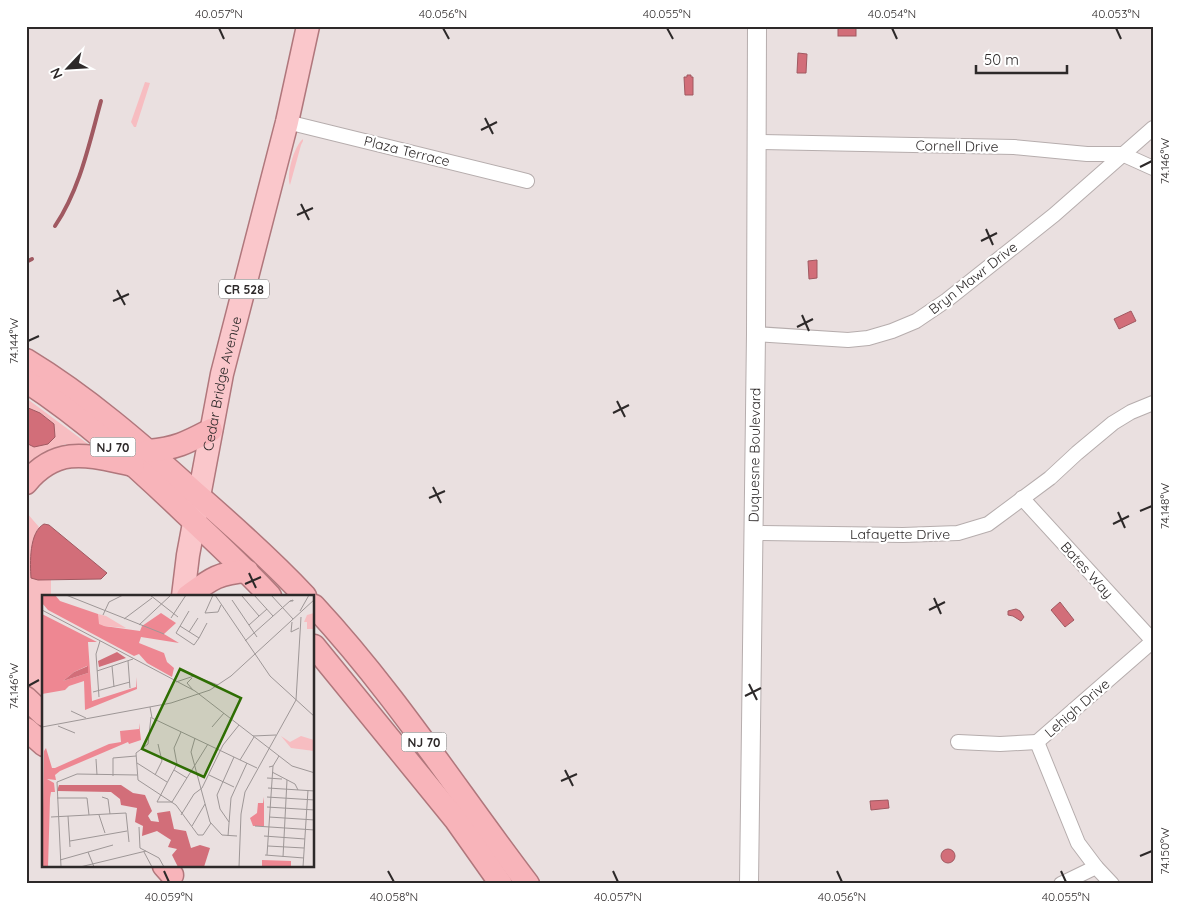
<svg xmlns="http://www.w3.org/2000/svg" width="1179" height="910" viewBox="0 0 1179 910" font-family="Quicksand,sans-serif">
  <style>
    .green { fill: #f7bdc1 }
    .water { fill: #d26e79; stroke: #a05961 }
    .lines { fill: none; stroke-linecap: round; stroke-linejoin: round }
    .stream { stroke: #a05961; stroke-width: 4 }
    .minor-casing { stroke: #b6adad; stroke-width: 16 }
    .tertiary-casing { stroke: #b6adad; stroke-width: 20 }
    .primary-casing { stroke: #b0777c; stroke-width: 25 }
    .trunk-casing { stroke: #b0777c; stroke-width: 25 }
    .minor { stroke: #fff; stroke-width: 14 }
    .tertiary { stroke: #fff; stroke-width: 18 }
    .primary { stroke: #fac7cb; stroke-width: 22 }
    .trunk { stroke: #f8b4ba; stroke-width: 22 }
    .ticks { fill: none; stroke: #2d2929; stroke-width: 2 }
    .labels { text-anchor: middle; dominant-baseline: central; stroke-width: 4.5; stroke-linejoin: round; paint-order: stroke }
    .shield { fill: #fff; stroke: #6c6969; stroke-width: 1 }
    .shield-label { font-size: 12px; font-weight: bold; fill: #2d2929 }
    .street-label { font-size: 14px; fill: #2d2929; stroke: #fff }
    .inset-road { fill: none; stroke: #9e9797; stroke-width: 1 }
    .view { fill: #2e6e03; fill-opacity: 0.15; stroke: #2e6e03; stroke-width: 2.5 }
    .inset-edge { fill: none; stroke: #2d2929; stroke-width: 2.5 }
    .neatline { fill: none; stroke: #2d2929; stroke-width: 2 }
    .ticks-label { font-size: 12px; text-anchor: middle; fill: #2d2929 }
  </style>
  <rect width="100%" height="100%" fill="#eae0e0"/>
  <!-- green -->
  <g class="green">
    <path d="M145 82 150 83 136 127H134L131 122Z"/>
    <path d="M303 139V141L301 145 290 185C286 175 294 146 303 139Z"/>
    <path d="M26 398 92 447 69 449 66 444 48 450 26 465V443L28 445 49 419 26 407Z"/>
    <path d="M26 512 39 527 36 533 38 580H51V596H44V705L26 684Z"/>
  </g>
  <!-- water -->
  <g class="water">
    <rect x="838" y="26" width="18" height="10"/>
    <path d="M798 53 807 54 806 73H797Z"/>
    <path d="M687 75H691V77H693V95H685L684 77H687Z"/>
    <path d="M817 260V278L809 279 808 261Z"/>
    <path d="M1131 311 1136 321 1119 329 1114 319Z"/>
    <path d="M26 407 40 413 54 424 55 437 48 444 34 447 26 443Z"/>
    <path d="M44 524 49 525 107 573 101 579 38 580 31 578C30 563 29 532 44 524Z"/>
    <path d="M1060 602 1074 620 1065 627 1051 610Z"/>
    <path d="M1016 609 1020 611 1024 617 1021 621 1013 616 1008 615V611Z"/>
    <path d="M888 800 889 808 871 810 870 801Z"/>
    <circle cx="948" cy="856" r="7"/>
  </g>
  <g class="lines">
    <!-- stream -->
    <g class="stream">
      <path d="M55 226C80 189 89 144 101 101"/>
      <path d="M26 262 32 259"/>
    </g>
    <!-- minor casing -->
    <g class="minor-casing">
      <g id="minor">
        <path d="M287 122 527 181"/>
        <path d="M757 142 1014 147 1087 154H1122L1153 168"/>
        <path d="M756 334 848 340 868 338 892 331 916 321 947 300 1054 215 1153 128"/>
        <path d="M1022 498 1153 641"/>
        <path d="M754 533 903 535 958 533 988 524 1050 478 1077 453 1113 423 1131 412 1153 403"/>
        <path d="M958 742 1000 744 1037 742"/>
        <path d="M1037 742 1153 641"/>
        <path d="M1037 742 1078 843 1096 867"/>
        <path d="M1061 884 1096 867 1112 884"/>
      </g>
    </g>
    <!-- tertiary casing -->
    <g class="tertiary-casing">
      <g id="tertiary">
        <path id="s1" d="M749 884 756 334 757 26"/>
      </g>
    </g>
    <!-- primary casing -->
    <g class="primary-casing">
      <g id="primary">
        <path id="s2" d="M183 596 188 555 222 374 287 122 308 26"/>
      </g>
    </g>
    <!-- trunk casing -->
    <g class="trunk-casing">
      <g id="trunk">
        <path d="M26 360C87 397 141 444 194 492 232 525 270 559 305 596"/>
        <path d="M26 381C84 419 135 465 185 513 214 540 243 567 270 596"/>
        <path d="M149 451C177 448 186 443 211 430"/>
        <path d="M26 483C58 444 90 456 133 465"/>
        <path d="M188 596C211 579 218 573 247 571"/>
        <path d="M314 606C394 692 457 791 528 884"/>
        <path d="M314 646 455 819 501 884"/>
        <path d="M26 698 44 715"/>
        <path d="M26 729 44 745"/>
        <path d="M164 866 172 875"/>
      </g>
    </g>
    <!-- minor -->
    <use href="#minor" class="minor"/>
    <!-- tertiary -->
    <use href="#tertiary" class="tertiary"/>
    <!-- primary -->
    <use href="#primary" class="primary"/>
    <!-- trunk -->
    <use href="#trunk" class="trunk"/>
  </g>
  <!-- ticks -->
  <path class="ticks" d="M219 28 224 39M443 28 449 39M667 28 673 39M892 28 897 39M1116 28 1121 39M485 118 493 134M481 130 497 122M1140 167 1152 161M301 204 309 220M297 215 313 208M986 229 993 245M981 241 997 233M117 290 125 305M113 301 129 294M802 315 809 331M797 327 813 319M28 341 39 336M617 401 625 417M613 413 629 405M433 487 441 503M429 498 445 491M1140 511 1152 506M1118 512 1125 528M1113 524 1129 516M249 573 256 588M245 584 261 577M934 598 941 614M929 610 945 602M749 684 757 700M28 686 39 680M745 696 761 688M565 770 573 786M561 781 577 774M1140 856 1152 851M164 871 169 882M388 871 394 882M613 871 618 882M837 871 842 882M1061 871 1066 882"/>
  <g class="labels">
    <!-- shield labels -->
    <g class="shield">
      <rect x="219" y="279.5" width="50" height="19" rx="4"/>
      <rect x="90.5" y="437.5" width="45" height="19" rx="4"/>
      <rect x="401.5" y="732.5" width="45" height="19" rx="4"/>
    </g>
    <g class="shield-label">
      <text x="244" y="289">CR 528</text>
      <text x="113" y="447">NJ 70</text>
      <text x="424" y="742">NJ 70</text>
    </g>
    <!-- street labels -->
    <g class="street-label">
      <text transform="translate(957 146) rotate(1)">Cornell Drive</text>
      <text transform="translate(407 151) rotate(14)">Plaza Terrace</text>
      <text transform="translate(973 278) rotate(-38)">Bryn Mawr Drive</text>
      <text stroke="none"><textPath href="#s2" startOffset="216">Cedar Bridge Avenue</textPath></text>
      <text stroke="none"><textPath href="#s1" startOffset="429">Duquesne Boulevard</textPath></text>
      <text x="900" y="534">Lafayette Drive</text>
      <text transform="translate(1087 570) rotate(48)">Bates Way</text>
      <text transform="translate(1077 708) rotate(-41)">Lehigh Drive</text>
    </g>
  </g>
  <!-- overview -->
  <g transform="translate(42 595)">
    <rect width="272" height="272" fill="#eae0e0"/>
    <path d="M0 0H13L18 6 56 19 62 31 98 36 100 31 119 18 134 28 122 39 137 48 99 42 97 48 122 58 125 67 132 73 130 82 105 68 97 59 92 61 6 15 0 8ZM0 19 55 47H46L50 106 94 92V82L95 94 43 115 42 86 27 91 23 95 0 99ZM45 71 46 78 21 86 32 77ZM97 128 99 145 87 149 86 147 18 176 13 180 14 185 5 184 12 188 13 197H9L8 203 6 272H0L2 156 4 153 10 173H13L67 149 79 147 78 136 97 134ZM222 202V231H211L208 223 215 218 216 208H221ZM220 265 249 266V272H256H220Z" fill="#ee8792" fill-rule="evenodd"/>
    <path d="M272 18V34H265V27H262L265 20ZM56 19 64 21 84 33 62 31 57 29ZM239 141 248 147 259 141 272 145V156L249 153Z" fill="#f7bdc1"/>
    <path d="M75 57 84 63 57 72 56 66ZM46 71V78L21 86 32 77ZM17 190H79L91 198 103 200 110 216 106 221 109 226 117 227 115 218 128 216 132 234 144 236 149 253 158 250 168 253 162 272H136L130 260 135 254 126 252 129 245 115 236 100 241 101 231 93 227 95 213 79 210 78 204 69 197 15 196Z" fill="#d26e79"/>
    <path class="inset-road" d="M24 0 122 39M108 0 136 22M173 0 228 81 273 122M212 0 231 21M229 0 251 24M200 1 217 21M190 5 215 42M0 15 153 96 250 171 273 178M147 16 134 38 152 50 157 43M258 16 267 0M163 18 171 0M163 18 176 17 179 10M61 20 67 7 81 0M129 23 144 0M82 24 110 3M250 27 249 37 257 33M97 30 129 0M207 30 225 14M138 31 157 43 165 28M147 37 156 23M203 46 248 6 251 5V6H248M86 66 88 93M70 71 72 92M55 76 91 64M150 83 145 88 151 95M134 87 152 81 176 90M51 97 88 87M57 102 54 59 58 46M108 112 110 123 215 173M29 116 44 123M109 122 106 149 94 158 96 185 134 210 156 240H161L169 228M16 131 33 138M0 132 129 108 168 95 189 81 273 4M170 132 182 118M139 137 132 153 135 169 115 207H130L166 149M211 141 234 140M153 143 149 157 168 227 180 240 195 241M54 164 55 180M198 165 212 142M95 168 125 187M227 172 231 171 237 161M132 175 145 183M230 177 253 189 256 195M113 180 120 166 116 149M167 180 192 192M71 181V163L94 161M225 183 240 184M226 193 273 196M60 202 66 204 68 219M225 202 273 205M15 203H45L47 220M225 212 273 215M57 220 63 238M139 220 152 199 160 193 181 150 197 130M26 221 28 252M9 222 84 218 87 247M227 222 273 225M187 227 178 214 175 200 192 162M150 231 163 209M213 231 273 235M97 232 98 253M186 241 189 203 205 168M222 241 263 244M28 246 85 236M226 251 262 253M98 253 117 263 122 272M46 257 52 272M102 257 110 272M223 260 262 263M225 260 231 171M241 262 245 185M18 265 71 250M19 272 15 187 35 179 95 180M38 272 104 256M197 272 199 219 203 197 254 105 259 22M261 272 266 195"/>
    <path class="view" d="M138 74 199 103 162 182 100 154Z"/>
    <rect width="272" height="272" class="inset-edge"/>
  </g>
  <!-- border -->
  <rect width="1179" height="910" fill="none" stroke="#ffffff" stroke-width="55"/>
  <!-- north arrow -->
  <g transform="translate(68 68) rotate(245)" stroke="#ffffff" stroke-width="4" paint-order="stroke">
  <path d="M0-4L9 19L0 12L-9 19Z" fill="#2d2929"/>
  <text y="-8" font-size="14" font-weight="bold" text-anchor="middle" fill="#2d2929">N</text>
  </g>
  <!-- scale -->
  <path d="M976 65v8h91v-8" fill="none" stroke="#2d2929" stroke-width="2.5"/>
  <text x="984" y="65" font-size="15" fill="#2d2929" stroke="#ffffff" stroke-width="4" paint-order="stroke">50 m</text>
  <rect x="28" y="28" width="1124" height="854" class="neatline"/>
  <g class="ticks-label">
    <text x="219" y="18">40.057°N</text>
    <text x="443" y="18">40.056°N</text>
    <text x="667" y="18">40.055°N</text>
    <text x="892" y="18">40.054°N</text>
    <text x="1116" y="18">40.053°N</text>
    <text transform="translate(1165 161) rotate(-90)" y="4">74.146°W</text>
    <text transform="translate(14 341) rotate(-90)" y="4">74.144°W</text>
    <text transform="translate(1165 506) rotate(-90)" y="4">74.148°W</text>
    <text transform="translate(14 686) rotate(-90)" y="4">74.146°W</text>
    <text transform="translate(1165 851) rotate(-90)" y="4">74.150°W</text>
    <text x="169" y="901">40.059°N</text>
    <text x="394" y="901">40.058°N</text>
    <text x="618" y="901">40.057°N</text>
    <text x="842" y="901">40.056°N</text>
    <text x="1066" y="901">40.055°N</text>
  </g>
</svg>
